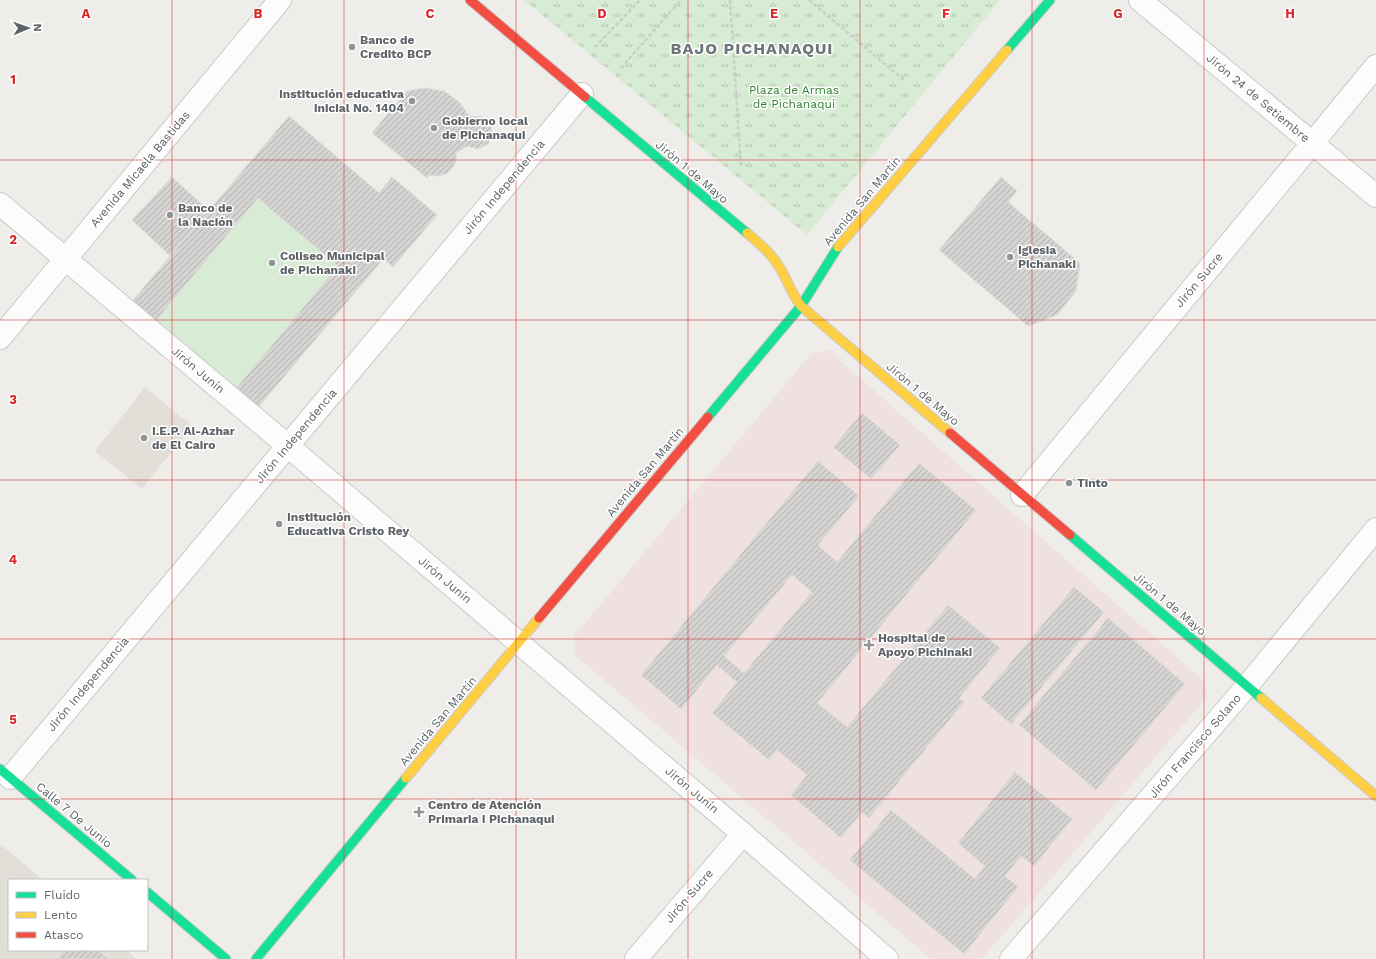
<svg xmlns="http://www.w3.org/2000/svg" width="1376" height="959" viewBox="0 0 1376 959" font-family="'Work Sans',sans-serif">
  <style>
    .education { fill: #e2dfd9 }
    .medical { fill: #eee1df }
    .park { fill: url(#park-tufts) }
    .garden { fill: #d8ebd4 }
    .building { fill: url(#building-hatch); stroke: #dedcd8; fill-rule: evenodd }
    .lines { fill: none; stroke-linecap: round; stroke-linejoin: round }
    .street-casing { stroke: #cacaca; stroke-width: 24 }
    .fast-casing { stroke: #cbcbcb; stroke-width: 11 }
    .slow-casing { stroke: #cbcbcb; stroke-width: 11 }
    .jam-casing { stroke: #cbcbcb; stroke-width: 11 }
    .path { stroke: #cacfcb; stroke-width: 2.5; stroke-dasharray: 4 2; stroke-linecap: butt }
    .street { stroke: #fdfcfc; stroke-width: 22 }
    .fast { stroke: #16e098; stroke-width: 9 }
    .slow { stroke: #ffcf43; stroke-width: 9 }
    .jam { stroke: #f24e42; stroke-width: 9 }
    .grid { fill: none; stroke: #d62828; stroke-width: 1; stroke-opacity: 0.55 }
    .poi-dot { fill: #919395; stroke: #fff; stroke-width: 1.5 }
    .labels { text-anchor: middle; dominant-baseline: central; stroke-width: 3; stroke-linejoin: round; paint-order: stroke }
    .poi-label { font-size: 12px; font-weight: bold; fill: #5e6368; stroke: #fff; text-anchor: start }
    .park-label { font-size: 12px; fill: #318331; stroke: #fff }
    .street-label { font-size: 12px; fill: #5e6368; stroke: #fff }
    .district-label { font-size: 16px; font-weight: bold; letter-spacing: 1px; fill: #6f757a; stroke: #fff }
    .grid-label { font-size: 13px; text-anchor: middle; font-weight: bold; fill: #d62828; stroke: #fff; stroke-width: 3; stroke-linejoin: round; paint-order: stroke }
  </style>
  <defs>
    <pattern id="park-tufts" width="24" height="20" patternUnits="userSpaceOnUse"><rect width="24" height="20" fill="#d8ebd4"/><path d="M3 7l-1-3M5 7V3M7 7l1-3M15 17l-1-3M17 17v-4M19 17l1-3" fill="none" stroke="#b2c2b0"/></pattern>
    <pattern id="building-hatch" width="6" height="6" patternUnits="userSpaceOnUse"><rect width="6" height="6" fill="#d5d4d2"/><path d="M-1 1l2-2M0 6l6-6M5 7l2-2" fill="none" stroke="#b0b0ae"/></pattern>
  </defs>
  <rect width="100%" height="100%" fill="#efede9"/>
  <!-- education -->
  <g class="education">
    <path d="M145 387 192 426 142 489 95 451Z"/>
    <path d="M0 844 43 880H9V950H126L137 959H0Z"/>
  </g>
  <!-- medical -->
  <path class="medical" d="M828 350 1205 682 1207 697 982 959H931L575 655V635L811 354Z"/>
  <!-- park -->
  <path class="park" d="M524 0H1000L807 235Z"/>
  <!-- garden -->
  <path class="garden" d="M289 116 379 193 392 177 437 215 393 267 383 259 256 410 129 305Z"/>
  <!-- building -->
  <g class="building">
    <path d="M425 88 444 91 459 102 470 117 481 116 490 123 493 134 488 144 478 149 467 146 456 153V161L452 168 446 174 437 176 429 175 427 178 372 133 407 91Z"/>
    <path d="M289 116 379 193 392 177 437 215 393 267 383 259 256 410 233 392 338 266 274 212 258 198 153 324 129 305Z"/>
    <path d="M172 177 209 211 170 256 132 220Z"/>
    <path d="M1001 177 1017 191 1008 202 1080 263 1076 291 1057 315 1028 326 939 250Z"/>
    <path d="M862 413 900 445 871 479 833 447Z"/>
    <path d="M818 461 859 496 818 545 837 562 919 463 976 510 817 703 847 727 948 605 1000 648 959 698 964 702 869 818 862 812 841 838 791 795 807 775 777 750 769 760 712 713 737 682 717 665 681 709 641 675ZM792 575 812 592 744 673 724 656Z"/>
    <path d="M1074 587 1104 612 1011 724 981 698Z"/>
    <path d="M1108 618 1185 684 1096 790 1019 725Z"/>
    <path d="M1015 772 1072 819 1034 866 1021 856 1005 876 1018 887 964 954 850 860 891 810 975 879 985 866 958 843Z"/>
    <path d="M66 950H98L108 959H57Z"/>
  </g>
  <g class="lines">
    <!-- street casing -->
    <g class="street-casing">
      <g id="street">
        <path d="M1140 0 1376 196"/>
        <path d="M0 204 288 446 743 834 887 959"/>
        <path d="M0 338 280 0"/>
        <path d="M1022 495 1376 66"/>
        <path d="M10 778 582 94"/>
        <path d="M636 959 743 834"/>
        <path d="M1011 959 1247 686 1376 529"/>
      </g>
    </g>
    <!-- fast casing -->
    <g class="fast-casing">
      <g id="fast">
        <path d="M1007 50 1050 0"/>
        <path d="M585 97 747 233"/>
        <path d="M708 417 801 306 838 247"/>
        <path d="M1070 535 1261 698"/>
        <path d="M0 769 132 880"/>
        <path d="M147 892 226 959"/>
        <path d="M256 959 406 778"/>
      </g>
    </g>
    <!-- slow casing -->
    <g class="slow-casing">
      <g id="slow">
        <path d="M747 233C760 244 771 253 780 268 787 280 792 294 801 306L950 433"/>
        <path d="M838 247 1007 50"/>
        <path d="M1261 698 1376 796"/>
        <path d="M406 778 539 618"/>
      </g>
    </g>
    <!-- jam casing -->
    <g class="jam-casing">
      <g id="jam">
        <path d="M470 0 585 97"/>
        <path d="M950 433 1070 535"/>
        <path d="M539 618 708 417"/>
      </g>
    </g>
    <!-- path -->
    <g class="path">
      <path d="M730 0 741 167"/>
      <path d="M809 0 905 81"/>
      <path d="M595 47 640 0"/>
      <path d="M621 68 681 0"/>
    </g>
    <!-- street -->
    <use href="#street" class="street"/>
    <!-- fast -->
    <use href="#fast" class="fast"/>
    <!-- slow -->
    <use href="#slow" class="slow"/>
    <!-- jam -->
    <use href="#jam" class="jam"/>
  </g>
  <!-- grid -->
  <path class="grid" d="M172 0V959M344 0V959M516 0V959M688 0V959M860 0V959M1032 0V959M1204 0V959M0 160H1376M0 320H1376M0 480H1376M0 639H1376M0 799H1376"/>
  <!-- markers -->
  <g class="poi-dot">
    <circle cx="352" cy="47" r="4"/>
    <circle cx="412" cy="101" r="4"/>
    <circle cx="434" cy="128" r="4"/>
    <circle cx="170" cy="215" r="4"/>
    <circle cx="1010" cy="257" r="4"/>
    <circle cx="272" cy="263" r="4"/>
    <circle cx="144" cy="438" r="4"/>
    <circle cx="1069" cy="483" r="4"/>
    <circle cx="279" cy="524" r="4"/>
    <path d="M867 639h4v4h4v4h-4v4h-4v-4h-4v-4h4z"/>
    <path d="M417 806h4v4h4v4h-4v4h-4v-4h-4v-4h4z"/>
  </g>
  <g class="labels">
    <!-- poi labels -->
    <g class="poi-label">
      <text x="360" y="40">Banco de<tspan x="360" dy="14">Credito BCP</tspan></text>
      <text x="404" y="94" text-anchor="end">Institución educativa<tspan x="404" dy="14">inicial No. 1404</tspan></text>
      <text x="442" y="121">Gobierno local<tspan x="442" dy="14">de Pichanaqui</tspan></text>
      <text x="178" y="208">Banco de<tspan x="178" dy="14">la Nación</tspan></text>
      <text x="1018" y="250">Iglesia<tspan x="1018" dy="14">Pichanaki</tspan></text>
      <text x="280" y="256">Coliseo Municipal<tspan x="280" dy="14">de Pichanaki</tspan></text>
      <text x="152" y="431">I.E.P. Al-Azhar<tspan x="152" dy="14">de El Cairo</tspan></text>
      <text x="1077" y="483">Tinto</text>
      <text x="287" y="517">Institución<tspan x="287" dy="14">Educativa Cristo Rey</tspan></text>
      <text x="878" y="638">Hospital de<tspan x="878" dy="14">Apoyo Pichinaki</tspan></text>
      <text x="428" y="805">Centro de Atención<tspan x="428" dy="14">Primaria I Pichanaqui</tspan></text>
    </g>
    <!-- park labels -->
    <g class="park-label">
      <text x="794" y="90">Plaza de Armas<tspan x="794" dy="14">de Pichanaqui</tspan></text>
    </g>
    <!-- street labels -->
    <g class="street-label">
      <text transform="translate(1258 98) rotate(40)">Jirón 24 de Setiembre</text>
      <text transform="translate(140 169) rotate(-50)">Avenida Micaela Bastidas</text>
      <text transform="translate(692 172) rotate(40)">Jirón 1 de Mayo</text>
      <text transform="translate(504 187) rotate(-50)">Jirón Independencia</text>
      <text transform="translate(862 201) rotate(-50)">Avenida San Martín</text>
      <text transform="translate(1199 280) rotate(-50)">Jirón Sucre</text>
      <text transform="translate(198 370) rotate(40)">Jirón Junín</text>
      <text transform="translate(923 394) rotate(40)">Jirón 1 de Mayo</text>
      <text transform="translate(296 436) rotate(-50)">Jirón Independencia</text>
      <text transform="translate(645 472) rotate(-50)">Avenida San Martín</text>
      <text transform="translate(445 580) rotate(40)">Jirón Junín</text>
      <text transform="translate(1170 604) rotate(40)">Jirón 1 de Mayo</text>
      <text transform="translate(88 684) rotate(-50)">Jirón Independencia</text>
      <text transform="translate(438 721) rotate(-50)">Avenida San Martín</text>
      <text transform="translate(1195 746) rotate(-49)">Jirón Francisco Solano</text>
      <text transform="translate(692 790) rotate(40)">Jirón Junín</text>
      <text transform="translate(74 815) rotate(40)">Calle 7 De Junio</text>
      <text transform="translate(689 896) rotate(-49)">Jirón Sucre</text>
    </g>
    <!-- district labels -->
    <g class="district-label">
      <text x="752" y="48">BAJO PICHANAQUI</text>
    </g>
  </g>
  <g class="grid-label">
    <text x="86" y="18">A</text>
    <text x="258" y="18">B</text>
    <text x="430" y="18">C</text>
    <text x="602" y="18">D</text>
    <text x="774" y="18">E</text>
    <text x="946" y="18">F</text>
    <text x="1118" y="18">G</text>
    <text x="1290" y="18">H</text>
    <text x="13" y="84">1</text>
    <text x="13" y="244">2</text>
    <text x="13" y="404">3</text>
    <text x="13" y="564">4</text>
    <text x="13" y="724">5</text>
  </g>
  <!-- legend -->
  <rect x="8" y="879" width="140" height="72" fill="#ffffff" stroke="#bfc1c3"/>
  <rect x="16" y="892" width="20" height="6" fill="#16e098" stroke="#bfc1c3"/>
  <text x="44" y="899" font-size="12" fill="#5e6368">Fluido</text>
  <rect x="16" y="912" width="20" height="6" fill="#ffcf43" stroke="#bfc1c3"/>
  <text x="44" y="919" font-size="12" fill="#5e6368">Lento</text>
  <rect x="16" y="932" width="20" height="6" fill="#f24e42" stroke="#bfc1c3"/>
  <text x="44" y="939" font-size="12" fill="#5e6368">Atasco</text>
  <!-- north arrow -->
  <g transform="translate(28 28) rotate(88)" stroke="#ffffff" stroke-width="3" paint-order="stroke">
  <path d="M0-3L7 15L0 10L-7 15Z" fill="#5e6368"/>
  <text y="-6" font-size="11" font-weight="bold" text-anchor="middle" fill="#5e6368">N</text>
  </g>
</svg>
